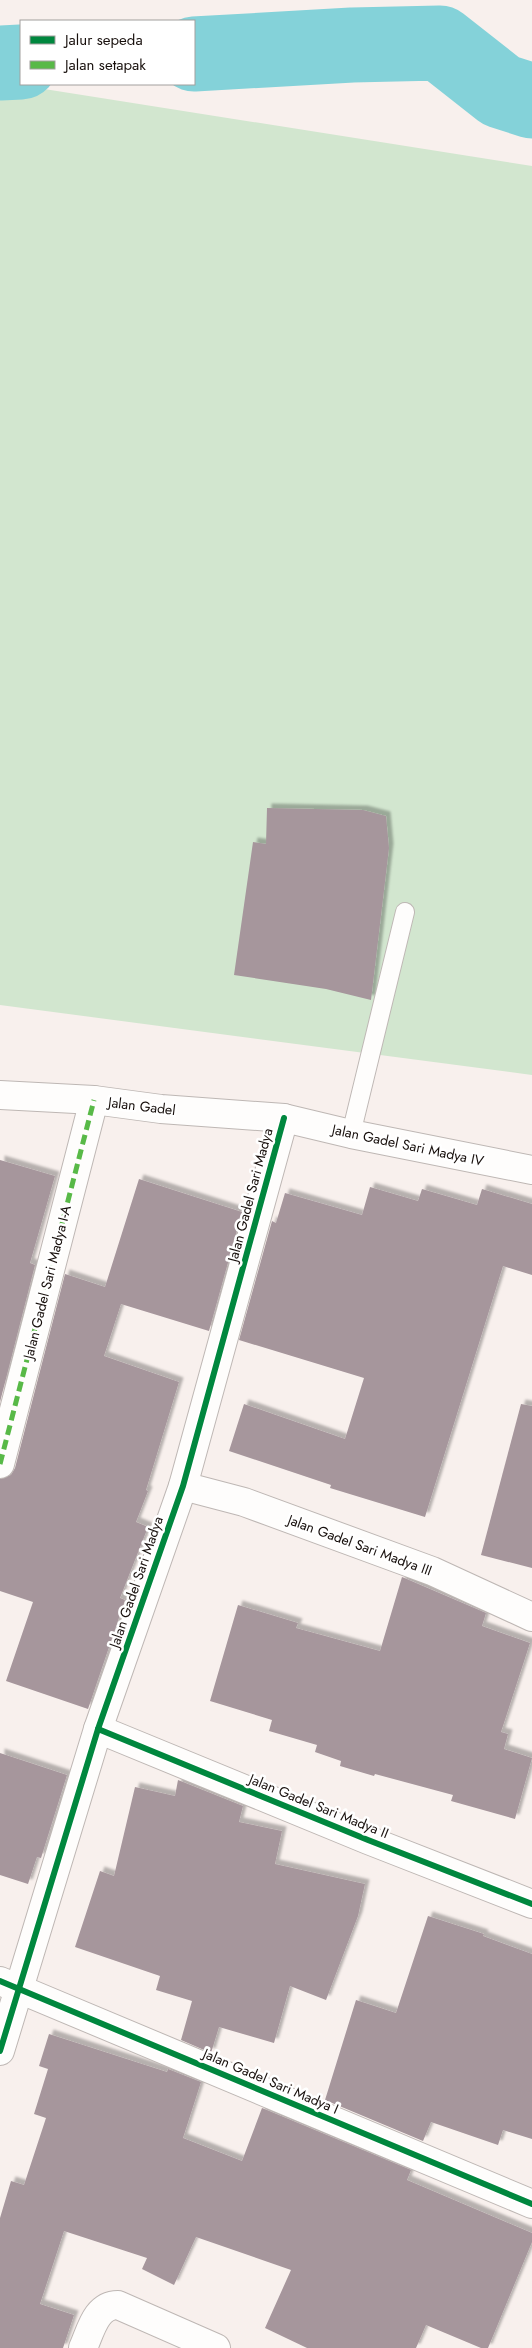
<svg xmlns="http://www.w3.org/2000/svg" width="532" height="2348" viewBox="0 0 532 2348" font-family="Jost,sans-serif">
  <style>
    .green { fill: #d2e6cf }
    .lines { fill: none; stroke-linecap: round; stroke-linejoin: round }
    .river { stroke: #84d2d9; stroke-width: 75 }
    .building { fill: #a6969c; filter: url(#shadow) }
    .lane-casing { stroke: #beb7b4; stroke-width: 20 }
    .street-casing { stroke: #beb7b4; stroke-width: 30 }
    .lane { stroke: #fefdfc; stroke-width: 18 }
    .street { stroke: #fefdfc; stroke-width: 28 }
    .quiet { stroke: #58b947; stroke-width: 5; stroke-dasharray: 10 5; stroke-linecap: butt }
    .cycleway-casing { stroke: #fff; stroke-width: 9 }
    .cycleway { stroke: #00873e; stroke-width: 6 }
    .labels { text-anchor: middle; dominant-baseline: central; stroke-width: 5; stroke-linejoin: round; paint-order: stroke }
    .street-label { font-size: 14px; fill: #170f0c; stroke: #fff }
  </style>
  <defs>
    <filter id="shadow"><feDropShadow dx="4.5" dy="-4.5" stdDeviation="1" flood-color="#0004"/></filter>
  </defs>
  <rect width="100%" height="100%" fill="#f8f0ed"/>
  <!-- green -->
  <path class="green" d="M0 82 532 166V1075L0 1005Z"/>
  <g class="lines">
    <!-- river -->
    <g class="river">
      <path d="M194 54 352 45 440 43 501 91 532 101"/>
      <path d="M0 63 21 62"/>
    </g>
  </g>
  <!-- building -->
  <g class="building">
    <path d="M267 808 363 810 386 816 389 848 371 1000 326 989 234 975 253 842 266 844Z"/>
    <path d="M0 1160 55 1176 30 1263 35 1265 0 1402Z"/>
    <path d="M139 1179 242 1212 209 1331 121 1304 104 1356 179 1382 146 1490 148 1491 136 1522 148 1527 120 1598 125 1600 88 1709 6 1681 33 1602 0 1591V1479L11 1475 15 1468 65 1274 105 1287Z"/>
    <path d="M370 1187 418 1201 422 1189 477 1205 482 1189 532 1204V1275L503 1266 425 1517 330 1488 331 1485 229 1451 244 1404 345 1439 364 1378 239 1340 272 1221 276 1223 285 1193 362 1215Z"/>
    <path d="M521 1404 532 1406V1568L481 1555Z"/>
    <path d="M402 1577 486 1613 482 1626 530 1643 501 1732 508 1734 504 1749 532 1758 515 1819 451 1801 453 1795 375 1774 374 1776 340 1766 341 1761 315 1752 317 1745 269 1731 272 1720 210 1701 238 1605 298 1623 296 1628 380 1651Z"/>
    <path d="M0 1753 67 1775 41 1858 37 1857 28 1884 0 1875Z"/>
    <path d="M178 1780 243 1806 239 1822 282 1831 275 1864 365 1884 358 1916 326 2000 290 1986 274 2043 219 2027 211 2053 181 2040 192 2001 156 1990 160 1976 75 1947 100 1871 114 1876 135 1787 175 1796Z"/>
    <path d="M428 1916 484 1934 483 1936 532 1954V2139L503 2130 498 2145 431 2122 423 2141 325 2100 356 2000 396 2013Z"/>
    <path d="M49 2034 167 2072 168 2069 201 2082 183 2138 242 2161 262 2108 411 2170 407 2180 532 2233V2242L488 2348H481L426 2325 416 2348H307L265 2328 291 2270 196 2237 174 2285 142 2269 147 2258 64 2231 40 2304 74 2315 63 2348H0V2218L11 2181 24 2185 46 2118 34 2114 48 2069 39 2066Z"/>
  </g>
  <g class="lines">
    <!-- lane casing -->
    <g class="lane-casing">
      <path id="lane" d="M351 1134 405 912"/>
    </g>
    <!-- street casing -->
    <g class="street-casing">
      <g id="street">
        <path d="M0 1095 94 1100 161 1109 284 1118 351 1134 532 1170"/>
        <path d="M0 1464 94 1100"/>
        <path d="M183 1486 244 1502 432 1571 532 1617"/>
        <path d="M98 1729 368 1840 532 1904"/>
        <path d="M0 1981 532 2204"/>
        <path d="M0 2051 98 1729 183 1486 284 1118"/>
        <path d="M83 2348C91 2330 96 2305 118 2305L216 2348"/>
      </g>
    </g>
    <!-- lane -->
    <use href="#lane" class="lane"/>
    <!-- street -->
    <use href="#street" class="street"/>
    <!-- quiet -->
    <path class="quiet" d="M0 1464 94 1100"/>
    <!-- cycleway casing -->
    <g class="cycleway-casing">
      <g id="cycleway">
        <path d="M98 1729 368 1840 532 1904"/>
        <path d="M0 1981 532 2204"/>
        <path d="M0 2051 98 1729 183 1486 284 1118"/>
      </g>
    </g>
    <!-- cycleway -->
    <use href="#cycleway" class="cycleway"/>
  </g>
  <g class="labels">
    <!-- street labels -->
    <g class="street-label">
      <text transform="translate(142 1106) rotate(7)">Jalan Gadel</text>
      <text transform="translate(408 1145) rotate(12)">Jalan Gadel Sari Madya IV</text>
      <text transform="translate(250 1195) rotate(-75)">Jalan Gadel Sari Madya</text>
      <text transform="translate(47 1282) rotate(-76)">Jalan Gadel Sari Madya I-A</text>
      <text transform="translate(360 1545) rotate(20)">Jalan Gadel Sari Madya III</text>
      <text transform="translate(136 1582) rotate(-71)">Jalan Gadel Sari Madya</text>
      <text transform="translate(319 1806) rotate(22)">Jalan Gadel Sari Madya II</text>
      <text transform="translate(271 2081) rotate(23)">Jalan Gadel Sari Madya I</text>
    </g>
  </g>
  <!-- legend -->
  <rect x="20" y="20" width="175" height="65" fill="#ffffff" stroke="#a29f9e"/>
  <rect x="30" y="36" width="25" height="8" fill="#00873e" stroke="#a29f9e"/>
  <text x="65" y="45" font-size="15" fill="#170f0c">Jalur sepeda</text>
  <rect x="30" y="61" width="25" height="8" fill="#58b947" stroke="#a29f9e"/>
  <text x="65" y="70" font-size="15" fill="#170f0c">Jalan setapak</text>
</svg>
